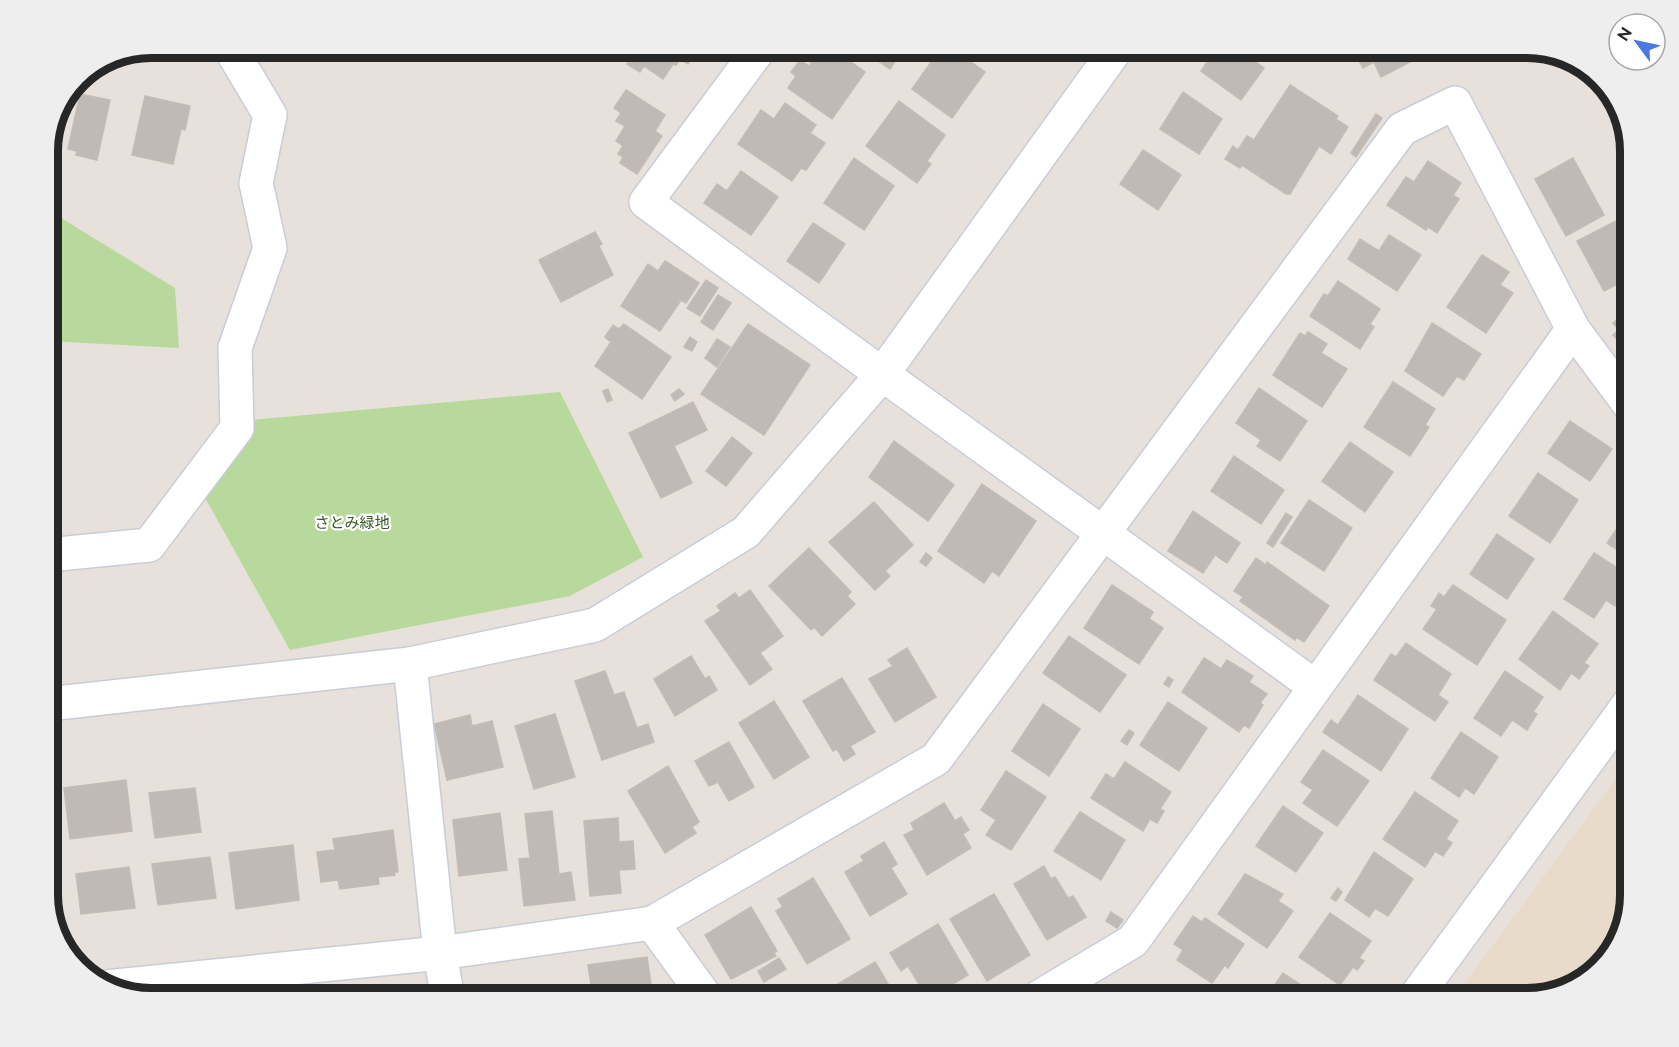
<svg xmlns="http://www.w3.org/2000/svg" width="1679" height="1047" viewBox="0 0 1679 1047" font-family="Raleway,'Noto Sans JP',sans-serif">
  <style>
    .education { fill: #e8dbca }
    .green { fill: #b7d99b }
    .building { fill: #c0bab6; stroke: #c3bcb4; stroke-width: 1.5 }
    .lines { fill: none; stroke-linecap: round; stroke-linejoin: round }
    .minor-casing { stroke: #c8cdd7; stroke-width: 36 }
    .minor { stroke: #fff; stroke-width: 33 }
    .labels { text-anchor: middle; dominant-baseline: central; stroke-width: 4.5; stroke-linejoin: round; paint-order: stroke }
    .park-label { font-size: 15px; fill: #335a20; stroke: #fff }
    .rim { fill: none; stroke: #272727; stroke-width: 8 }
  </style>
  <rect width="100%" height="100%" fill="#e8e0da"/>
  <!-- education -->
  <path class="education" d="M1631 758V896L1617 948 1579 985 1528 999H1453Z"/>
  <!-- green -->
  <g class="green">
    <path d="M48 210 175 288 179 348 48 341Z"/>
    <path d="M560 392 643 557 570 596 290 650 204 496 251 420Z"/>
  </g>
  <!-- building -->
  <g class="building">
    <path d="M175 48 173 55 147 49 152 48Z"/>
    <path d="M625 48H687L694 54 688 64 680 59 676 65 673 64 663 79 644 66 640 72 627 64 631 58 622 53Z"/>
    <path d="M821 48H831L865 72 832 119 788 88 796 76 791 72 800 60 809 66Z"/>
    <path d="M859 48H904L890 69Z"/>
    <path d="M941 48H951L985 72 952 118 912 89Z"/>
    <path d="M1217 48H1237L1264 68 1241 100 1201 71Z"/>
    <path d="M1352 48H1405L1412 61 1381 77 1374 62 1363 68Z"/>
    <path d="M1290 85 1338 116 1336 119 1348 127 1331 154 1319 146 1290 194H1286L1242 165 1240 168 1225 159 1233 146 1238 150 1247 136 1254 140Z"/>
    <path d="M626 90 665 115 655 131 662 136 637 174 620 163 623 157 618 154 623 146 616 141 625 126 616 121 621 113 614 108Z"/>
    <path d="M1183 92 1222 119 1199 154 1160 129Z"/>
    <path d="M80 94 110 100 97 160 76 155 77 151 68 149Z"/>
    <path d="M145 96 190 106 185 130 181 129 173 164 132 155Z"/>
    <path d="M899 101 945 135 927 161 931 164 917 183 866 146Z"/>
    <path d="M785 103 816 125 810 133 825 143 806 170 801 168 792 181 738 144 761 110 774 119Z"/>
    <path d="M1376 114 1382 118 1356 157 1351 153Z"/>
    <path d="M1143 150 1181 175 1158 210 1120 184Z"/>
    <path d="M854 158 894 186 864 230 824 203Z"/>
    <path d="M1573 158 1604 215 1566 236 1535 179Z"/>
    <path d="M1428 161 1461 183 1453 195 1459 199 1437 233 1428 227 1426 230 1387 205 1406 177 1414 182Z"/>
    <path d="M741 171 778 197 751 235 704 203 717 184 727 191Z"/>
    <path d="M1620 219 1631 240V277L1604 291 1577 241Z"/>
    <path d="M813 223 845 244 819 283 787 261Z"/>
    <path d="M595 232 602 244 599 246 613 275 561 302 539 260Z"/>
    <path d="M1389 235 1421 255 1397 291 1348 259 1360 239 1379 251Z"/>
    <path d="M1482 255 1509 272 1500 285 1513 293 1486 333 1447 307Z"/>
    <path d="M665 261 699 283 686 303 681 300 660 331 621 306 648 264 658 271Z"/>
    <path d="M706 280 718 288 700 316 687 308Z"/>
    <path d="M1338 281 1380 309 1370 324 1374 327 1360 349 1310 316 1324 294 1328 296Z"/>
    <path d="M718 295 731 303 713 330 701 322Z"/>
    <path d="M1631 308V356L1613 335 1619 330 1613 323Z"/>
    <path d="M1432 323 1481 354 1464 380 1457 376 1443 396 1405 371Z"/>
    <path d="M624 324 671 357 642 399 595 366 611 342 605 337 613 325 619 329Z"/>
    <path d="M748 324 810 365 764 435 701 394Z"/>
    <path d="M1308 332 1327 344 1321 353 1347 369 1322 407 1273 375 1300 333 1305 336Z"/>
    <path d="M690 337 697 342 692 351 684 347Z"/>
    <path d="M717 339 730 347 717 367 705 358Z"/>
    <path d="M1393 382 1435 409 1425 425 1429 427 1410 456 1364 427Z"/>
    <path d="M1259 388 1307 421 1280 461 1257 446 1261 440 1236 423Z"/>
    <path d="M608 389 612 400 607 402 603 391Z"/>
    <path d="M679 389 684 394 675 401 671 395Z"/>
    <path d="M693 402 707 430 674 446 692 483 661 498 629 433Z"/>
    <path d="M1570 421 1612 449 1590 481 1548 453Z"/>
    <path d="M732 437 752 453 726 486 706 471Z"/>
    <path d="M894 441 954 485 928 521 869 477Z"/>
    <path d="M1350 442 1393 472 1365 512 1322 481Z"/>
    <path d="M1234 456 1284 490 1261 524 1211 491Z"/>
    <path d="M1538 473 1578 500 1550 543 1509 516Z"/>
    <path d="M982 484 1036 521 999 576 992 571 984 583 938 551Z"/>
    <path d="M1309 500 1352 528 1324 571 1281 543Z"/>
    <path d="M874 502 913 545 885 571 890 576 875 590 829 542Z"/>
    <path d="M1631 508V559L1607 543Z"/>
    <path d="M1193 511 1240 543 1227 563 1215 555 1203 573 1168 551Z"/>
    <path d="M1286 513 1292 517 1273 547 1267 543Z"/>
    <path d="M1497 534 1534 559 1507 599 1470 574Z"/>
    <path d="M809 548 851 592 847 596 855 604 822 636 814 627 811 630 769 586Z"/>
    <path d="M926 553 932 558 926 566 920 562Z"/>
    <path d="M1594 553 1631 577V582L1615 606 1606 600 1594 618 1564 599Z"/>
    <path d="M1256 558 1266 565 1267 562 1329 606 1304 642 1296 637 1295 640 1240 601 1243 597 1234 591Z"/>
    <path d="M1112 585 1153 612 1149 619 1163 628 1139 664 1084 628Z"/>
    <path d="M1453 585 1506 620 1477 665 1423 629 1437 609 1431 606 1439 593 1444 597Z"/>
    <path d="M750 590 783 636 760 653 772 669 750 685 705 621 721 611 717 606 735 593 739 598Z"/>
    <path d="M1553 611 1598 644 1584 663 1589 666 1579 679 1571 673 1560 690 1519 659Z"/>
    <path d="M1069 636 1126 675 1100 712 1043 673Z"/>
    <path d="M1406 643 1451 674 1438 695 1448 702 1435 721 1374 680 1391 654 1396 657Z"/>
    <path d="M907 648 936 697 895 722 869 679 893 666 888 660Z"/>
    <path d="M691 656 705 679 709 676 717 690 675 716 654 679Z"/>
    <path d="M1204 658 1221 669 1227 660 1253 676 1249 682 1267 694 1260 703 1263 705 1249 728 1244 725 1239 732 1182 692Z"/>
    <path d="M605 671 614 695 624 692 637 728 648 724 654 742 602 760 575 681Z"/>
    <path d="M1505 671 1543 697 1533 712 1537 714 1527 730 1512 720 1501 736 1474 718Z"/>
    <path d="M1168 677 1173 680 1169 687 1164 684Z"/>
    <path d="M842 678 875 732 850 746 855 754 844 761 837 749 833 751 803 701Z"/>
    <path d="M1358 695 1408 729 1381 771 1323 732 1331 720 1338 725Z"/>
    <path d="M774 701 809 757 774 779 739 723Z"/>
    <path d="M1168 702 1207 728 1179 771 1140 745Z"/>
    <path d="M1043 704 1080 729 1049 776 1012 751Z"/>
    <path d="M555 714 575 777 534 789 515 726Z"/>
    <path d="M470 715 472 726 492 721 503 767 447 780 434 724Z"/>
    <path d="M1129 730 1134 733 1127 745 1121 741Z"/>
    <path d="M1461 732 1498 757 1474 794 1465 788 1459 797 1431 778Z"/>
    <path d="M729 742 754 787 729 801 718 782 709 786 695 761Z"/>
    <path d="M1323 750 1369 781 1337 826 1303 803 1313 790 1301 782Z"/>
    <path d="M1125 762 1171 792 1160 809 1164 811 1157 823 1150 819 1143 831 1091 798 1106 774 1114 779Z"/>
    <path d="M668 766 699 822 692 827 696 833 665 853 628 791Z"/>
    <path d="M1006 771 1046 797 1011 850 986 835 996 820 981 810Z"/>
    <path d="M126 780 132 831 70 839 64 788Z"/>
    <path d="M195 788 201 832 155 838 149 793Z"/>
    <path d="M1415 792 1458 821 1446 839 1452 843 1443 856 1435 851 1425 867 1383 839Z"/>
    <path d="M944 803 955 821 961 817 969 830 963 834 971 848 927 875 904 835 914 830 911 823Z"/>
    <path d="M1283 806 1323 833 1296 872 1256 846Z"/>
    <path d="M552 811 559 874 571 872 575 900 524 906 519 859 530 858 525 814Z"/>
    <path d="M1080 812 1125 840 1101 880 1054 851Z"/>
    <path d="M500 813 507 870 459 876 453 820Z"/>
    <path d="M618 818 619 842 633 841 635 869 619 870 621 893 590 896 584 821Z"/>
    <path d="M393 830 398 872H394L395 875 378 877 379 884 340 889 338 880 321 882 317 852 335 850 333 839Z"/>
    <path d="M884 842 897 864 891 868 907 894 870 916 845 872 864 861 861 856Z"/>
    <path d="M293 845 299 900 236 909 229 853Z"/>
    <path d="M1374 852 1413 879 1388 916 1375 908 1369 917 1345 900Z"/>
    <path d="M210 857 216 898 158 905 152 864Z"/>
    <path d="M1044 866 1051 879 1055 877 1068 898 1073 896 1086 917 1047 940 1014 884Z"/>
    <path d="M129 867 135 908 81 914 76 874Z"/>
    <path d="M55 868 61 909 51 910 48 869Z"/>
    <path d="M1245 874 1283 894 1278 901 1293 911 1267 948 1218 914Z"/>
    <path d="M813 878 850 939 807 964 776 911 783 907 778 899Z"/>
    <path d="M1338 888 1342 892 1336 901 1331 898Z"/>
    <path d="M994 894 1030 955 987 981 950 919Z"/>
    <path d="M751 907 777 951 774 953 776 956 731 979 705 935Z"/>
    <path d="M1111 912 1123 920 1117 928 1106 921Z"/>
    <path d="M1330 913 1371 941 1359 958 1364 961 1357 970 1353 967 1340 985 1299 957Z"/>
    <path d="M1193 916 1202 922 1205 918 1244 944 1228 968 1225 965 1212 983 1177 960 1183 950 1174 944Z"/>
    <path d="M938 924 968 975 928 999 908 966 901 971 890 953Z"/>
    <path d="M647 957 653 998 593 999 588 965Z"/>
    <path d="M779 958 786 969 764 982 758 971Z"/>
    <path d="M875 962 897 999H844L836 985Z"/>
    <path d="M1283 973 1319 997 1318 999H1265Z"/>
    <path d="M1164 985 1168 988 1185 999H1154Z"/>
    <path d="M398 989 399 999H349V995Z"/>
    <path d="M332 995 333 999H301Z"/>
  </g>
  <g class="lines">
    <!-- minor casing -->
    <g class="minor-casing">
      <g id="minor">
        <path d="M760 48 646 202C868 366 1092 524 1314 686"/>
        <path d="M48 555 149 545 237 428 235 348 270 248 256 183 270 115 230 48"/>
        <path d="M410 664 440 953 448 999"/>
        <path d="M48 704 410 664 595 625 746 532 881 376 1117 48"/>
        <path d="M652 923 707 999"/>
        <path d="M106 987 440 953 652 923 936 759 1402 129 1455 103 1573 329 1631 407"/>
        <path d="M1036 999 1133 941 1573 329"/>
        <path d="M1414 999 1631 701"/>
      </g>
    </g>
    <!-- minor -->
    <use href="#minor" class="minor"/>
  </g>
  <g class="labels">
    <!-- park labels -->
    <g class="park-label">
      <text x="352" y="523">さとみ緑地</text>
    </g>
  </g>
  <!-- crop -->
  <path d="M0 0H1679V1047H0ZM151 58H1527A93 93 0 0 1 1620 151V895A93 93 0 0 1 1527 988H151A93 93 0 0 1 58 895V151A93 93 0 0 1 151 58Z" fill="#eee" fill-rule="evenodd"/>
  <path class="rim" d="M151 58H1527A93 93 0 0 1 1620 151V895A93 93 0 0 1 1527 988H151A93 93 0 0 1 58 895V151A93 93 0 0 1 151 58Z"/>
  <!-- north arrow -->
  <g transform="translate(1637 42) rotate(303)"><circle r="28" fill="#ffffff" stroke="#a9a9a9" stroke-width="1.5"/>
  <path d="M0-4.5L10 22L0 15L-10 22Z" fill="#4a78e4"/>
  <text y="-9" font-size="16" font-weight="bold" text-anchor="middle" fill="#272727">N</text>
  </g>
</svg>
